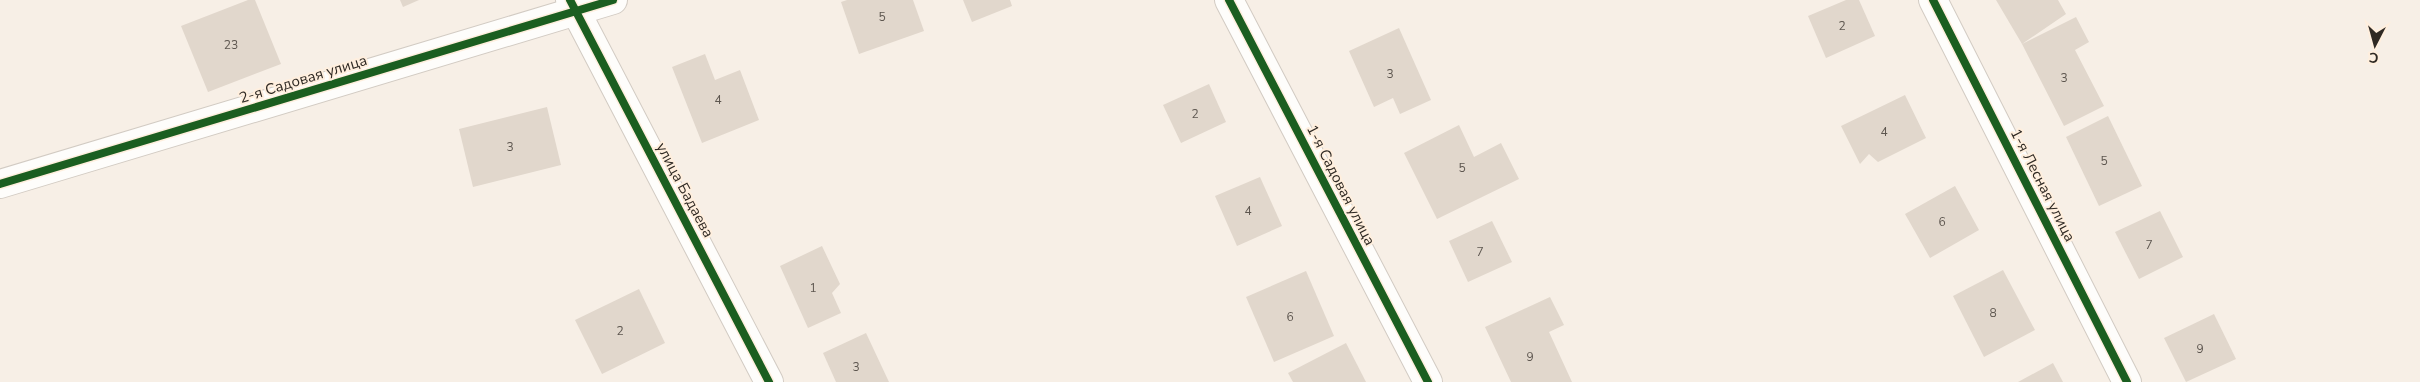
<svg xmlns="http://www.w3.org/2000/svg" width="2420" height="382" viewBox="0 0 2420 382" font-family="'Nunito Sans',sans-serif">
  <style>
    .building { fill: #e1d7cc }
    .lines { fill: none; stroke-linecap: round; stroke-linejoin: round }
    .minor-casing { stroke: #d2cbc3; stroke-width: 30 }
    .minor { stroke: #fefdfb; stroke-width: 28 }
    .cycleway-casing { stroke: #ffefde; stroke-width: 11 }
    .cycleway { stroke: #1b5e20; stroke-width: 8 }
    .labels { text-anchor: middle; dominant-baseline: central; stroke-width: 4; stroke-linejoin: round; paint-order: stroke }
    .number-label { font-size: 12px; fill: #5d564f }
    .street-label { font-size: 15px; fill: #2f2923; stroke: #ffefde }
  </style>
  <rect width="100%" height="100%" fill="#f7efe6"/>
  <!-- building -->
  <g class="building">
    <path d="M248 0H255L281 64 208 92 181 26Z"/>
    <path d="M400 0H419L403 7Z"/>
    <path d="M847 0H913L924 31 859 54 841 2Z"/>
    <path d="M963 0H1010L1012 6 972 22Z"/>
    <path d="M1846 0H1859L1875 36 1826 58 1808 16Z"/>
    <path d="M1996 0H2058L2066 14 2022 44 2076 17 2089 42 2075 50 2104 106 2064 126 2022 44Z"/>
    <path d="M1399 28 1431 100 1400 114 1393 98 1374 107 1349 51Z"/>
    <path d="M705 54 715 80 740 70 759 120 702 143 672 67Z"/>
    <path d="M1209 84 1226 122 1181 143 1163 105Z"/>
    <path d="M1905 95 1926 138 1878 162 1869 154 1860 164 1841 126Z"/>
    <path d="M547 107 561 165 473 187 459 129Z"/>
    <path d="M2108 116 2142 186 2099 206 2066 137Z"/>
    <path d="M1459 125 1474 157 1501 143 1519 179 1437 219 1404 153Z"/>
    <path d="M1260 177 1282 226 1237 246 1215 196Z"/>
    <path d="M1955 186 1979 230 1930 258 1905 214Z"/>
    <path d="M2160 211 2183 257 2139 279 2115 232Z"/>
    <path d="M1492 221 1512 262 1468 282 1449 241Z"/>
    <path d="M822 246 840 284 832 293 841 313 808 328 780 266Z"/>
    <path d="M2003 270 2035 330 1984 357 1953 296Z"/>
    <path d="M1306 271 1334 336 1274 362 1246 297Z"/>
    <path d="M639 289 665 343 602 374 575 320Z"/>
    <path d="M1550 297 1564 325 1549 332 1572 382H1511L1485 327Z"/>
    <path d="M2214 314 2236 359 2186 382 2164 338Z"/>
    <path d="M866 333 889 382H836L823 353Z"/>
    <path d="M1346 343 1366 382H1293L1288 373Z"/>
    <path d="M2053 363 2063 382H2018Z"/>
  </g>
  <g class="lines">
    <!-- minor casing -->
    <g class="minor-casing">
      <g id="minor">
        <path d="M570 0 769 382"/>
        <path d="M1229 0 1428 382"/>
        <path d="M1933 0 2127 382"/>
        <path d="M0 184 613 0"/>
      </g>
    </g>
    <!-- minor -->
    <use href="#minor" class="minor"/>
    <!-- cycleway casing -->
    <g class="cycleway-casing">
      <g id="cycleway">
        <path d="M570 0 769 382"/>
        <path d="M1229 0 1428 382"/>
        <path d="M1933 0 2127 382"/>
        <path d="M0 184 613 0"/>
      </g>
    </g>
    <!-- cycleway -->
    <use href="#cycleway" class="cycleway"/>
  </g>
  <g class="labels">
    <!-- number labels -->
    <g class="number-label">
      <text x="882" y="17">5</text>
      <text x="1842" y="26">2</text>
      <text x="231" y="45">23</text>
      <text x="1390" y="74">3</text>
      <text x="2064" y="78">3</text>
      <text x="718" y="100">4</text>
      <text x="1195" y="114">2</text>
      <text x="1884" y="132">4</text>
      <text x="510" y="147">3</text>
      <text x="2104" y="161">5</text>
      <text x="1462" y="168">5</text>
      <text x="1248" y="211">4</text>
      <text x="1942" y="222">6</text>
      <text x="2149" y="245">7</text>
      <text x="1480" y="252">7</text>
      <text x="813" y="288">1</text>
      <text x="1993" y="313">8</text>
      <text x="1290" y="317">6</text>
      <text x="620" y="331">2</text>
      <text x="2200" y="349">9</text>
      <text x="1530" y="357">9</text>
      <text x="856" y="367">3</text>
    </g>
    <!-- street labels -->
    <g class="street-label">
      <text transform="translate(303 79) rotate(-17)">2-я Садовая улица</text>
      <text transform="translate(1341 185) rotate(63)">1-я Садовая улица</text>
      <text transform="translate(2043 185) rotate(63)">1-я Лесная улица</text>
      <text transform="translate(685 190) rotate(62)">улица Бадаева</text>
    </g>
  </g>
  <!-- north arrow -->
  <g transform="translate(2375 45) rotate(186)" stroke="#ffefde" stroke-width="4" paint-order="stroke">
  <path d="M0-4L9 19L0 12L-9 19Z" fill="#2f2923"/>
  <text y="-8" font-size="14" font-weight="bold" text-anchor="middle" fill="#2f2923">С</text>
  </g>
</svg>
